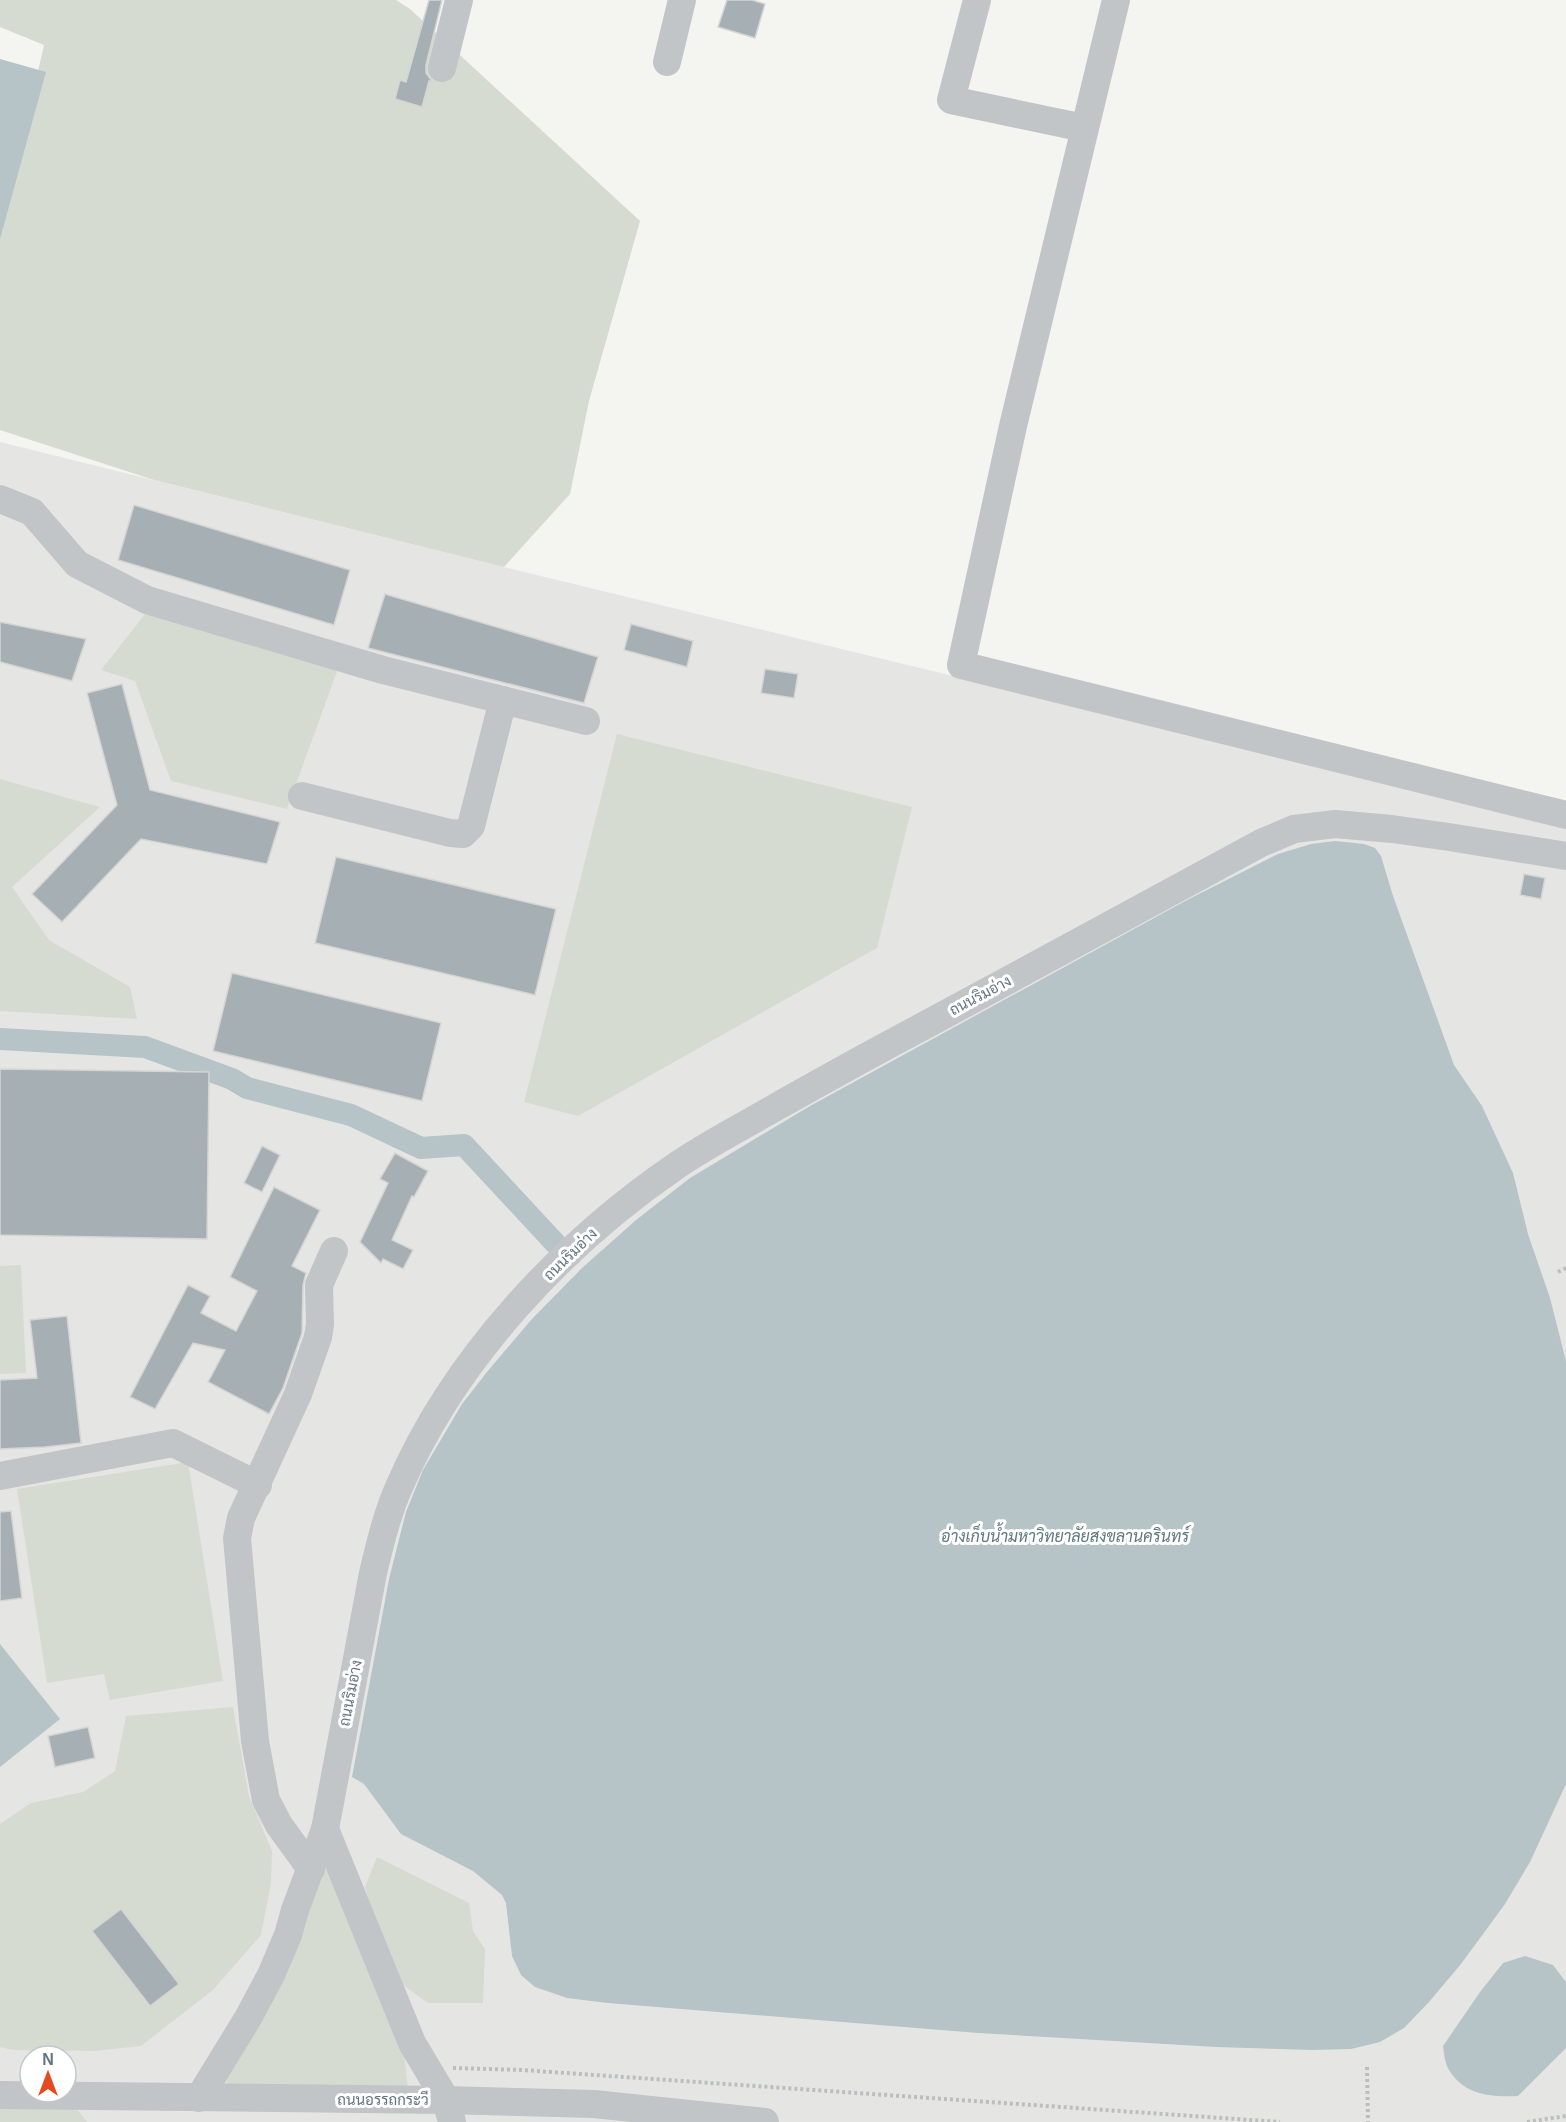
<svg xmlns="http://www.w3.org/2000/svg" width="1566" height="2122" viewBox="0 0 1566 2122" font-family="Arial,Sarabun,sans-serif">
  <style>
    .built { fill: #e5e6e4; fill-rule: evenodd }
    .green { fill: #d5dbd1 }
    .water { fill: #b6c4c7 }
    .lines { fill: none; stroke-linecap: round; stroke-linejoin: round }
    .canal { stroke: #b6c4c7; stroke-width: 22 }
    .building { fill: #a6afb4; stroke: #d5d5d3; stroke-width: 1.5 }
    .path { stroke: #bbbdbf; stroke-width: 4; stroke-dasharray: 3 3; stroke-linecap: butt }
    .minor { stroke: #c1c5c8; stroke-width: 28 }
    .labels { text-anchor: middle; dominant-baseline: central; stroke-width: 6; stroke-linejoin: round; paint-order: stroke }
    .street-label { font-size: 15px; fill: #637582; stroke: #fff }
    .water-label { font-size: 16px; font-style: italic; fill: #5f777f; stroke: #fff }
  </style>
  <rect width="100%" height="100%" fill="#f4f4f0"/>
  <!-- built -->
  <path class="built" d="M0 442 504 567 1566 825V2122H0ZM30 2056H66V2092H30Z"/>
  <!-- green -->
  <g class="green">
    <path d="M0 0H396L410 9 640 221 589 401 570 494 504 567 154 480 0 430V237L44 45 0 27Z"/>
    <path d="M149 609 340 663 287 809 171 781 135 681 101 670Z"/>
    <path d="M617 734 912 807 877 948 578 1116 524 1102Z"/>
    <path d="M0 779 100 807 12 887 49 940 130 987 137 1019 0 1011Z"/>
    <path d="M21 1265 26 1373 0 1374V1266Z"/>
    <path d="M188 1462 223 1681 110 1700 104 1674 47 1683 17 1489Z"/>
    <path d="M233 1707 249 1796 272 1851 271 1883 261 1935 213 1990 141 2046 95 2051 13 2050 0 2047V1824L31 1803 83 1792 115 1771 126 1716Z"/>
    <path d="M329 1857 404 2052 408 2090H236L226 2082 229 2068Z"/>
    <path d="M377 1857 469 1903 473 1931 485 1949 483 2003H428L403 1985 389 1968 365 1887Z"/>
    <path d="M0 2109H77L87 2122H0Z"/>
  </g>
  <!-- water -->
  <g class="water">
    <path d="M0 59 46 72 0 239Z"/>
    <path d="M1335 841 1364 844 1375 848 1381 856 1393 896 1454 1065 1482 1106 1513 1173 1528 1234 1550 1298 1566 1361V1784L1530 1862 1505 1904 1461 1964 1429 2002 1404 2028 1380 2042 1351 2049 1313 2050 1216 2047 978 2033 608 2003 567 1998 535 1987 521 1975 512 1956 506 1903 502 1895 473 1871 401 1834 364 1784 352 1777 389 1579 406 1512 423 1470 462 1404 487 1372 531 1320 582 1268 636 1220 690 1178 810 1106 1187 900 1278 854 1311 844Z"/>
    <path d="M0 1644 60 1719 0 1767Z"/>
    <path d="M1525 1956 1553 1965 1566 1982V2048L1518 2096C1492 2097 1465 2096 1449 2070 1445 2064 1444 2053 1443 2046L1480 1992 1503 1963Z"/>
  </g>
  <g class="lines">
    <!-- canal -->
    <path class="canal" d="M0 1039 145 1047 232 1079 247 1088 351 1115 421 1148 464 1145 555 1243"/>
  </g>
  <!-- building -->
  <g class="building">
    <path d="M429 0H442L426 65V73L432 81H429L422 107 395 99 400 80 406 82Z"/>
    <path d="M727 0H752L765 4 755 38 718 27Z"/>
    <path d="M134 505 350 570 334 625 118 560Z"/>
    <path d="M385 594 598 657 584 703 368 648Z"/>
    <path d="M0 622 86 639 72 681 0 662Z"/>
    <path d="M631 624 693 641 687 667 624 650Z"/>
    <path d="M765 669 798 674 794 698 761 693Z"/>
    <path d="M122 684 150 790 280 822 267 864 141 839 62 922 32 894 117 805 87 693Z"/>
    <path d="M336 857 556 909 535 995 315 943Z"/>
    <path d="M1524 874 1545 878 1541 899 1520 895Z"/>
    <path d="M232 973 441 1023 422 1101 213 1051Z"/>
    <path d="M0 1069 209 1072 207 1239 0 1235Z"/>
    <path d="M262 1146 280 1155 262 1192 244 1183Z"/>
    <path d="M395 1153 428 1171 414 1197 412 1196 392 1240 413 1250 403 1269 383 1259 381 1263 360 1242 388 1183 380 1179Z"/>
    <path d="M274 1187 320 1210 292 1266 306 1273 303 1285 302 1333 283 1388 269 1414 208 1382 225 1350 193 1343 155 1409 130 1397 188 1285 210 1296 201 1313 236 1331 257 1291 230 1277Z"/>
    <path d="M67 1316 81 1443 45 1447 0 1449V1380L37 1378 30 1320Z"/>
    <path d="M11 1511 22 1598 0 1601V1512Z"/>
    <path d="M88 1727 95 1758 55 1767 48 1736Z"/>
    <path d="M121 1909 179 1984 150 2006 92 1931Z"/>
  </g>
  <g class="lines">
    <!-- path -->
    <g class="path">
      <path d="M1558 1272 1566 1268"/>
      <path d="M1367 2067 1368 2122"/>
      <path d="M453 2068 522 2070 1280 2122"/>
      <path d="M1527 2122 1566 2116"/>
    </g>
    <!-- minor -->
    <g class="minor">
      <path d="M977 0 951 100 1084 128"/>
      <path d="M1116 0 1013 426 961 665 1566 815"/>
      <path d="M667 62 682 0"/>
      <path d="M442 68 459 0"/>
      <path d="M0 499 32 512 77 564 147 600 383 670 586 721"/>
      <path d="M302 796 450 833 463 834 471 826 503 700"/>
      <path d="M0 1476 173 1443 258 1485"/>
      <path d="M325 1829 412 2043 446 2100 452 2122"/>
      <path d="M311 1869 279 1825 266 1800 255 1741 237 1538 241 1518 298 1394 318 1337 320 1324 319 1285 334 1251"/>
      <path d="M0 2095 446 2100 594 2104 765 2122"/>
      <path d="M199 2098 248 2018 271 1975 288 1935 295 1910 325 1829 373 1573C380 1544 387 1514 399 1487 454 1359 562 1244 676 1166 705 1146 738 1129 769 1111 822 1081 876 1051 931 1022 1041 962 1151 903 1261 843L1294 829 1335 824 1392 829 1449 837 1566 856"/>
    </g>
  </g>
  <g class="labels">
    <!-- street labels -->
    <g class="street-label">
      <text transform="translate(980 995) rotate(-28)">ถนนริมอ่าง</text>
      <text transform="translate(570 1254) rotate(-44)">ถนนริมอ่าง</text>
      <text transform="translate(350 1693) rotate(-79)">ถนนริมอ่าง</text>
      <text x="383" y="2099">ถนนอรรถกระวี</text>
    </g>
    <!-- water labels -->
    <g class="water-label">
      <text x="1065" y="1536">อ่างเก็บน้ำมหาวิทยาลัยสงขลานครินทร์</text>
    </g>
  </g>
  <!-- north arrow -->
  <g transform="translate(48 2074)"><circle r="28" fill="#ffffff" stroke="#c1c8cd" stroke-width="1.5"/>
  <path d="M0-4.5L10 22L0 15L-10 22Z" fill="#e5491f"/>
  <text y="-9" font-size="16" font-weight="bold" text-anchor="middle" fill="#637582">N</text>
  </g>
</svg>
